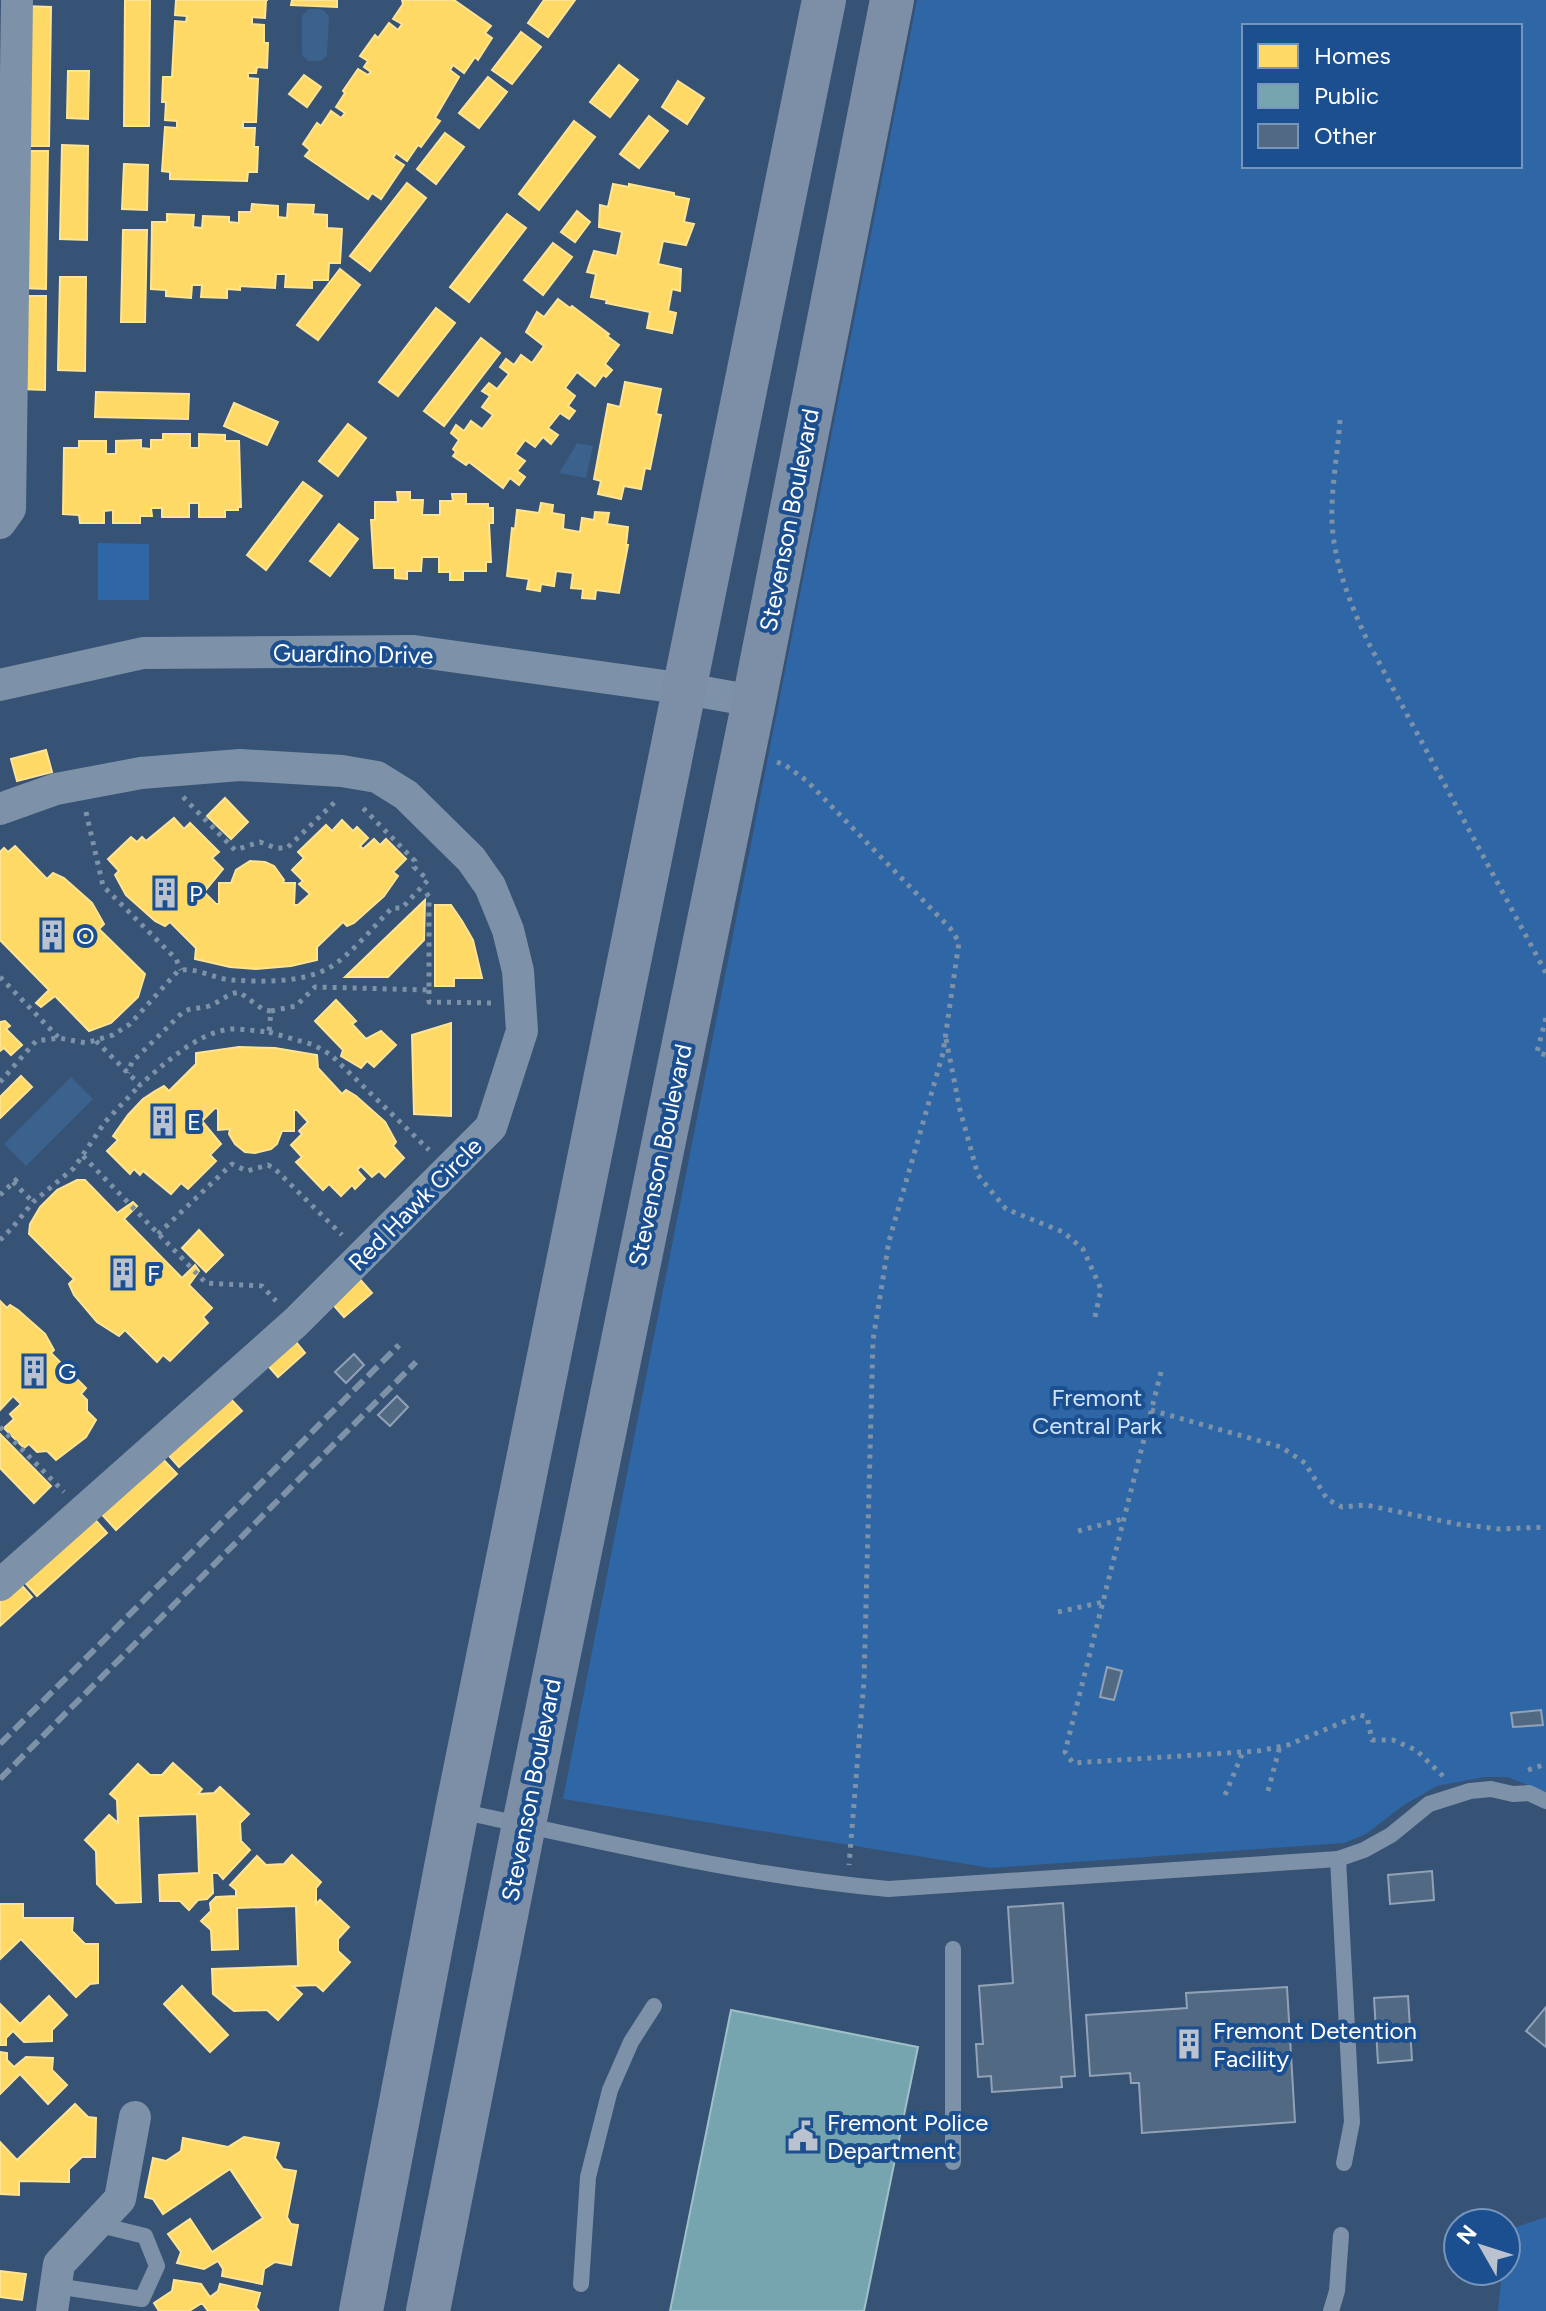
<svg xmlns="http://www.w3.org/2000/svg" width="1546" height="2311" viewBox="0 0 1546 2311" font-family="Figtree,sans-serif">
  <style>
    .green { fill: #2f66a5; fill-rule: evenodd }
    .water { fill: #3b618d }
    .homes { fill: #ffd966; stroke: #ffe494; stroke-width: 2 }
    .public { fill: #76a5af; stroke: #9fc0c7; stroke-width: 2 }
    .building { fill: #526984; stroke: #92a2b6; stroke-width: 2 }
    .lines { fill: none; stroke-linecap: round; stroke-linejoin: round }
    .path { stroke: #7d92a8; stroke-width: 5; stroke-dasharray: 4 6; stroke-linecap: butt }
    .service { stroke: #7d92a8; stroke-width: 16 }
    .minor { stroke: #7d92a8; stroke-width: 32 }
    .primary { stroke: #7d8ea7; stroke-width: 44 }
    .rail { stroke: #7e92a7; stroke-width: 6; stroke-dasharray: 14 6; stroke-linecap: butt }
    .labels { text-anchor: middle; dominant-baseline: central; stroke-width: 8; stroke-linejoin: round; paint-order: stroke }
    .street-label { font-size: 24px; fill: #fff; stroke: #1b4f8f }
    .poi-label { font-size: 24px; fill: #fff; stroke: #1b4f8f; text-anchor: start }
    .park-label { font-size: 24px; fill: #cfe3fa; stroke: #1b4f8f }
  </style>
  <rect width="100%" height="100%" fill="#365274"/>
  <!-- green -->
  <g class="green">
    <path d="M917 0H1546V1792L1507 1777H1485L1437 1786 1404 1805 1366 1834 1344 1843 991 1868 563 1799ZM1244 26H1520V166H1244Z"/>
    <path d="M98 543 149 544V600H98Z"/>
    <path d="M1546 2217V2311H1498L1502 2271H1506L1507 2230Z"/>
  </g>
  <!-- water -->
  <g class="water">
    <path d="M309 9H322L329 16 327 55 321 61H308L302 55V16Z"/>
    <path d="M577 443 593 446 586 478 559 473Z"/>
    <path d="M71 1077 93 1099 26 1166 4 1144Z"/>
  </g>
  <!-- homes -->
  <g class="homes">
    <path d="M125 0H150L149 126H124Z"/>
    <path d="M176 0H268H266L265 18 252 17V24L264 25V43H268L267 68 257 67 256 73H248V78L258 79 256 122H243V128H255L254 147H258L257 172H248L247 181 170 179V172L162 171 165 127 177 128V121L165 120 166 102H162L163 77H172L175 21 186 22 187 16 175 15Z"/>
    <path d="M292 0H337V7L291 5Z"/>
    <path d="M402 0H454L491 26 485 33 492 38 478 60 475 57 464 73 453 65 450 70 459 77 435 118 440 121 421 147 418 145 407 161 396 153 393 158 404 165 381 199 372 193 368 199 305 156 310 150 303 144 317 123 321 126 331 111 341 118 345 113 336 107 345 93 343 91 358 69 368 75 371 72 364 67 368 61 360 56 375 35 378 38 389 23 398 30 402 24 393 19 403 4Z"/>
    <path d="M544 0H575L548 37 528 23Z"/>
    <path d="M25 6 51 7 49 146H23Z"/>
    <path d="M521 32 541 47 512 84 492 70Z"/>
    <path d="M619 65 638 80 610 117 590 102Z"/>
    <path d="M68 71H89L88 119 67 118Z"/>
    <path d="M304 75 321 87 307 107 289 94Z"/>
    <path d="M488 77 507 92 479 128 459 113Z"/>
    <path d="M678 81 704 98 687 124 662 107Z"/>
    <path d="M649 116 668 131 639 168 620 154Z"/>
    <path d="M574 121 595 137 539 210 519 194Z"/>
    <path d="M445 133 464 147 436 184 417 169Z"/>
    <path d="M62 145 88 146 87 240 60 239Z"/>
    <path d="M23 151H48L46 289 21 288Z"/>
    <path d="M124 164 148 165 147 210 122 209Z"/>
    <path d="M407 183 426 198 370 271 350 256Z"/>
    <path d="M613 184 629 187V184L674 193V196L689 199 684 222 694 224 686 245 663 241 658 264 681 269 680 291 672 289 668 311 676 313 672 333 647 328 650 312 606 303 607 300 591 297 596 274 587 272 594 251 617 256 622 232 599 227 600 205 608 207Z"/>
    <path d="M252 204 278 206V217L287 218 288 204 314 205 313 214 327 215V228L342 229 340 263H329L328 280H312V288L285 287 286 274H276L275 288 240 286V290L227 289V298L201 297 202 285H192L191 298 166 296V290L151 289 152 222H167V214L194 215 193 227 202 228 203 216 229 217V222L239 223V212H251Z"/>
    <path d="M577 211 590 222 575 242 561 232Z"/>
    <path d="M507 214 526 228 469 302 450 287Z"/>
    <path d="M123 230H147L145 322H121Z"/>
    <path d="M553 243 572 257 543 295 524 280Z"/>
    <path d="M340 269 360 285 318 340 297 325Z"/>
    <path d="M60 277H86L85 371 58 370Z"/>
    <path d="M21 296H46L45 390 20 389Z"/>
    <path d="M558 299 570 308 572 306 609 334 607 336 619 345 605 364 612 370 606 377 603 375 595 386 577 372 565 388 575 396 568 406 575 411 569 419 560 413 548 428 558 435 551 444 543 437 535 447 525 440 515 454 525 461 517 471 525 477 519 485 510 478 503 488 469 462 466 465 453 456 456 452 453 449 459 440 451 433 456 425 464 431 471 421 482 429 493 415 482 407 490 396 482 391 489 383 497 389 509 374 500 367 506 359 514 365 521 355 532 363 544 346 526 332 537 312 544 317Z"/>
    <path d="M436 308 455 323 398 396 379 382Z"/>
    <path d="M481 338 500 353 444 426 424 411Z"/>
    <path d="M625 382 661 389 656 414 661 415 650 469 645 468 641 489 624 486 621 499 598 494 601 481 594 479 608 404 620 407Z"/>
    <path d="M96 392 189 394 188 419 95 417Z"/>
    <path d="M234 403 278 422 267 445 224 426Z"/>
    <path d="M348 424 366 438 338 476 319 461Z"/>
    <path d="M163 434H190V448H199V434L225 435V441H239L241 507H238V510H225V517H199V503H189V517H162V508H151L152 516H140V523H113V510L104 511V523H80L79 515 63 514 64 448H79V441H106V454H116V441L141 440V448L151 449V440H163Z"/>
    <path d="M303 482 322 496 266 570 247 555Z"/>
    <path d="M397 492H410V500H423L422 515H440V501H453L452 494H466V504H488V508H493V523H489L491 562H486V571H463V580H450V572H439V557H422L421 571H407V579L395 578V568H374L371 520H375V502H398Z"/>
    <path d="M541 503 553 505 552 513 564 515 563 529 580 532 582 518 594 520 595 512 609 513 607 524 628 527 626 545H628L619 593 596 590 595 599 582 598 583 589 571 588 573 573 556 571 554 586 541 584 540 591 527 589 529 579 507 576 512 528 515 529 517 510 539 513Z"/>
    <path d="M339 524 358 539 330 576 310 561Z"/>
    <path d="M46 750 52 772 17 781 11 759Z"/>
    <path d="M225 798 248 822 231 839 207 816Z"/>
    <path d="M174 818 184 829 190 823 219 852 212 858 223 869 204 892 216 904H219V883H231L236 870 250 861 265 862 274 866 284 880 283 883H295L294 905H298L310 894 299 884 303 881 292 870 304 858 298 852 326 825 332 831 342 820 353 831 357 827 368 838 360 846 363 849 374 839 380 845 386 839 406 859 393 872 398 876 384 896 354 923 347 926 343 922 317 947V960L291 966 256 969 230 967 195 959 196 948 170 922 165 926 155 921 126 895 115 875 119 871 108 859 131 837 137 842 142 837 146 841Z"/>
    <path d="M15 846 47 879 53 873 64 878 92 903 104 924 99 929 145 974 138 997 111 1023 89 1031 55 996 41 1007 36 1003 49 990 0 940V852L4 848 8 852Z"/>
    <path d="M425 900 424 940 388 977H345Z"/>
    <path d="M435 905H451L462 921 473 940 482 978H454V986H435Z"/>
    <path d="M336 1000 356 1021 352 1024 366 1039 381 1031 396 1045 374 1067 367 1061 361 1068 341 1056 343 1050 315 1021Z"/>
    <path d="M5 1021 10 1026 6 1029 22 1045 11 1055 4 1048 0 1051V1022Z"/>
    <path d="M451 1023V1116L414 1114 412 1035Z"/>
    <path d="M239 1047 275 1048 317 1055 318 1068 342 1094 346 1090 356 1096 385 1122 396 1142 393 1146 404 1158 385 1177 379 1171 372 1177 361 1166 357 1170 365 1179 355 1189 352 1185 341 1196 329 1184 323 1190 296 1162 302 1157 291 1145 302 1134 299 1131 308 1122 297 1110H294V1131H282L277 1144 271 1149 255 1153 245 1152 235 1144 229 1134 230 1129 218 1130V1109L215 1108 202 1121 221 1144 210 1155 216 1161 188 1189 181 1183 171 1194 143 1171 140 1175 134 1169 130 1174 107 1151 118 1140 113 1136 128 1115 143 1099 155 1091 164 1086 169 1091 196 1064V1053Z"/>
    <path d="M21 1076 32 1087 0 1118V1097Z"/>
    <path d="M77 1180H85L117 1213 133 1202 137 1206 124 1219 182 1278 195 1265 199 1271 189 1285 212 1308 203 1317 208 1323 170 1361 163 1355 157 1362 125 1330 119 1336 97 1322 74 1295 69 1284 74 1279 29 1234 30 1224 40 1207 57 1190Z"/>
    <path d="M199 1230 223 1255 206 1272 182 1248Z"/>
    <path d="M357 1276 372 1293 344 1317 329 1300Z"/>
    <path d="M0 1301 7 1308 10 1305 18 1310 45 1334 54 1350 51 1353 86 1388 81 1394 87 1400V1411L96 1420 86 1437 56 1460 47 1451 37 1452 29 1444 24 1448 4 1428 14 1419 10 1414 21 1404 13 1396 0 1410Z"/>
    <path d="M291 1336 305 1353 278 1377 263 1360Z"/>
    <path d="M226 1394 242 1411 179 1467 164 1450Z"/>
    <path d="M0 1434 51 1486 34 1503 0 1468Z"/>
    <path d="M158 1454 177 1474 116 1530 97 1509Z"/>
    <path d="M91 1515 107 1533 37 1596 21 1578Z"/>
    <path d="M18 1581 32 1597 0 1626V1597Z"/>
    <path d="M173 1763 202 1789 198 1794 214 1793 220 1787 249 1814 240 1823 241 1841 250 1850 223 1879 218 1873H212L213 1893 207 1899 198 1900 189 1910 180 1901H160L159 1875 199 1873 197 1814 138 1816 141 1902 116 1903 97 1884 96 1851 85 1840 109 1815 118 1823 117 1800 110 1794 138 1764 150 1775H162Z"/>
    <path d="M292 1855 321 1882 316 1888V1904L320 1900 349 1927 338 1939V1951L350 1962 323 1991 316 1985 293 1986 302 1994 278 2020 267 2010 234 2011 213 1994 212 1969 298 1966 296 1906 237 1908 238 1949 212 1950 211 1930 201 1921 211 1911 210 1903 216 1897 236 1896V1890L230 1885 257 1856 266 1865 284 1864Z"/>
    <path d="M0 1904H23V1918H73L72 1931 85 1944H98V1983L90 1984 76 1997 21 1939 0 1959Z"/>
    <path d="M182 1986 228 2035 210 2052 164 2004Z"/>
    <path d="M49 1996 67 2015 52 2030V2041L24 2042 13 2031 6 2038V2045H0V2004L20 2024Z"/>
    <path d="M0 2052 7 2053V2060L14 2067 26 2057 53 2058 52 2070 67 2085 48 2104 20 2074 0 2094Z"/>
    <path d="M75 2104 88 2117 96 2118 95 2157H82L69 2169V2182L19 2181V2195L0 2194V2142L17 2160Z"/>
    <path d="M244 2137 279 2143 275 2158 283 2169 296 2171 287 2217 291 2224 298 2225 291 2265 275 2262 264 2269 262 2284 222 2276 223 2269 218 2261 204 2269 177 2263 181 2252 168 2234 190 2219 212 2252 263 2218 230 2169 163 2214 153 2199 145 2197 153 2158 166 2161 181 2151 183 2138 228 2147Z"/>
    <path d="M0 2271 26 2274 22 2300 0 2297Z"/>
    <path d="M174 2280 201 2284 210 2297 218 2291 220 2284 260 2293 256 2307 259 2311H208L202 2303 189 2311H159L154 2303 172 2291Z"/>
  </g>
  <!-- public -->
  <path class="public" d="M731 2010 918 2047 864 2311H670Z"/>
  <!-- building -->
  <g class="building">
    <path d="M354 1354 364 1365 346 1383 335 1372Z"/>
    <path d="M397 1396 408 1407 390 1426 378 1415Z"/>
    <path d="M1107 1667 1122 1671 1114 1700 1100 1697Z"/>
    <path d="M1541 1710 1543 1725 1513 1727 1511 1713Z"/>
    <path d="M1432 1871 1434 1900 1390 1904 1388 1875Z"/>
    <path d="M1063 1903 1075 2076 1061 2077 1062 2087 992 2092 991 2076 978 2077 976 2044H983L979 1986 1013 1983 1008 1907Z"/>
    <path d="M1287 1987 1295 2122 1142 2133 1139 2083H1131L1130 2073 1090 2076 1086 2015 1187 2008 1186 1993Z"/>
    <path d="M1408 1996 1412 2060 1378 2063 1374 1998Z"/>
    <path d="M1546 2007V2047L1526 2031Z"/>
  </g>
  <g class="lines">
    <!-- path -->
    <g class="path">
      <path d="M1340 420C1338 449 1333 477 1332 506 1330 554 1348 599 1368 642L1546 973"/>
      <path d="M777 762 785 765 807 781 950 928 959 942 943 1053 889 1241 873 1340 864 1681 849 1865"/>
      <path d="M183 797 235 850 260 842 276 848H287L337 800"/>
      <path d="M86 812 103 886 176 959 181 970"/>
      <path d="M0 977 58 1037"/>
      <path d="M429 990V1002L493 1003"/>
      <path d="M271 1011 296 1006 315 987 429 990V897L423 888"/>
      <path d="M1546 1018 1537 1052 1546 1055"/>
      <path d="M269 1032 314 1045 331 1055 429 1150"/>
      <path d="M946 1039 960 1110 978 1175 1006 1209 1063 1232 1083 1249 1101 1289 1095 1317"/>
      <path d="M96 1041 140 1085C164 1064 198 1032 231 1029 244 1029 257 1031 269 1032L271 1011 264 1010 239 992C227 994 220 1002 209 1006 200 1009 192 1007 183 1012L132 1062 128 1073"/>
      <path d="M0 1082 36 1041 59 1038 86 1043 113 1035 130 1024 178 971C195 966 214 979 232 980 262 982 301 983 329 968 351 955 374 926 392 908H402L428 880 414 867 415 861 360 805"/>
      <path d="M83 1156 206 1283 262 1286 276 1301"/>
      <path d="M13 1182 33 1202"/>
      <path d="M0 1195 20 1176"/>
      <path d="M158 1234 232 1164 247 1171 268 1165 274 1168 342 1235"/>
      <path d="M0 1240 13 1227 33 1202 74 1168 105 1122 140 1085"/>
      <path d="M1161 1372 1065 1752 1073 1763 1258 1751 1288 1745 1360 1715 1367 1717 1372 1740H1393L1416 1750 1443 1776"/>
      <path d="M1151 1410 1281 1447 1305 1463 1327 1499 1342 1507 1366 1505 1457 1524 1499 1529 1546 1527"/>
      <path d="M0 1427 64 1492"/>
      <path d="M1078 1531 1123 1519"/>
      <path d="M1058 1612 1103 1602"/>
      <path d="M1528 1770 1546 1764"/>
      <path d="M1268 1791 1280 1746"/>
      <path d="M1225 1795 1243 1752"/>
    </g>
    <!-- service -->
    <g class="service">
      <path d="M459 1811C601 1841 743 1876 888 1889L1338 1859 1364 1850 1391 1835 1429 1804 1470 1791 1491 1789 1513 1794 1529 1793 1546 1801"/>
      <path d="M1338 1859 1352 2122 1344 2163"/>
      <path d="M953 2162V1949"/>
      <path d="M581 2284 588 2177 610 2090 631 2042 654 2006"/>
      <path d="M56 2286 142 2299 157 2266 145 2236 96 2224"/>
      <path d="M1331 2311 1337 2291 1341 2235"/>
    </g>
    <!-- minor -->
    <g class="minor">
      <path d="M0 523 10 509 17 0"/>
      <path d="M0 685 143 653 414 651 686 689 754 701"/>
      <path d="M0 809 56 789 141 773 240 765 342 771 377 777 406 795 471 859 490 886 508 930 518 971 522 1031 491 1127 296 1322 0 1585"/>
      <path d="M52 2311 59 2264 120 2199 135 2117"/>
    </g>
    <!-- primary -->
    <g class="primary">
      <path d="M361 2311 457 1810 824 0"/>
      <path d="M428 2311 524 1824 754 701 892 0"/>
    </g>
    <!-- rail -->
    <g class="rail">
      <path d="M0 1744 399 1345"/>
      <path d="M0 1779 416 1362"/>
    </g>
  </g>
  <!-- icons -->
  <defs>
    <g id="building-bare" transform="scale(2.4)"><path d="M-4-6H4V6H1V3H-1V6H-4ZM-2.5-4.3h1.7v1.8h-1.7ZM.8-4.3h1.7v1.8H.8ZM-2.5-1h1.7V.8h-1.7ZM.8-1h1.7V.8H.8Z" fill="#b9c2ce" stroke="#1b4f8f" stroke-width="2.5" paint-order="stroke"/></g>
    <g id="civic-bare" transform="scale(2.4)"><path d="M-.6-6.5H3V-4.5H.6V-3L4-1V1h2V6H-6V1h2V-1L-.6-3ZM-1.2 2.5V6h2.4V2.5Z" fill="#b9c2ce" stroke="#1b4f8f" stroke-width="2.5" paint-order="stroke"/></g>
  </defs>
  <g fill-rule="evenodd">
    <use href="#building-bare" x="165" y="893"/>
    <use href="#building-bare" x="52" y="935"/>
    <use href="#building-bare" x="163" y="1121"/>
    <use href="#building-bare" x="123" y="1273"/>
    <use href="#building-bare" x="34" y="1371"/>
    <use href="#building-bare" x="1189" y="2044"/>
    <use href="#civic-bare" x="803" y="2136"/>
  </g>
  <g class="labels">
    <!-- street labels -->
    <g class="street-label">
      <text transform="translate(789 520) rotate(-79)">Stevenson Boulevard</text>
      <text transform="translate(353 654) rotate(1)">Guardino Drive</text>
      <text transform="translate(660 1155) rotate(-78)">Stevenson Boulevard</text>
      <text transform="translate(415 1204) rotate(-45)">Red Hawk Circle</text>
      <text transform="translate(531 1790) rotate(-79)">Stevenson Boulevard</text>
    </g>
    <!-- poi labels -->
    <g class="poi-label">
      <text x="189" y="893">P</text>
      <text x="76" y="935">O</text>
      <text x="187" y="1121">E</text>
      <text x="147" y="1273">F</text>
      <text x="58" y="1371">G</text>
      <text x="1213" y="2030">Fremont Detention<tspan x="1213" dy="28">Facility</tspan></text>
      <text x="827" y="2122">Fremont Police<tspan x="827" dy="28">Department</tspan></text>
    </g>
    <!-- park labels -->
    <g class="park-label">
      <text x="1097" y="1397">Fremont<tspan x="1097" dy="28">Central Park</tspan></text>
    </g>
  </g>
  <!-- legend -->
  <rect x="1242" y="24" width="280" height="144" fill="#1b4f8f" stroke="#7695bc" stroke-width="2"/>
  <rect x="1258" y="44" width="40" height="24" fill="#ffd966" stroke="#7695bc" stroke-width="2"/>
  <text x="1314" y="64" font-size="24" fill="#ffffff">Homes</text>
  <rect x="1258" y="84" width="40" height="24" fill="#76a5af" stroke="#7695bc" stroke-width="2"/>
  <text x="1314" y="104" font-size="24" fill="#ffffff">Public</text>
  <rect x="1258" y="124" width="40" height="24" fill="#526984" stroke="#7695bc" stroke-width="2"/>
  <text x="1314" y="144" font-size="24" fill="#ffffff">Other</text>
  <!-- north arrow -->
  <g transform="translate(1482 2247) rotate(309)"><circle r="38" fill="#1b4f8f" stroke="#7695bc" stroke-width="2"/>
  <path d="M0-6L14 30L0 20L-14 30Z" fill="#b9c2ce"/>
  <text y="-12" font-size="22" font-weight="bold" text-anchor="middle" fill="#ffffff">N</text>
  </g>
</svg>
